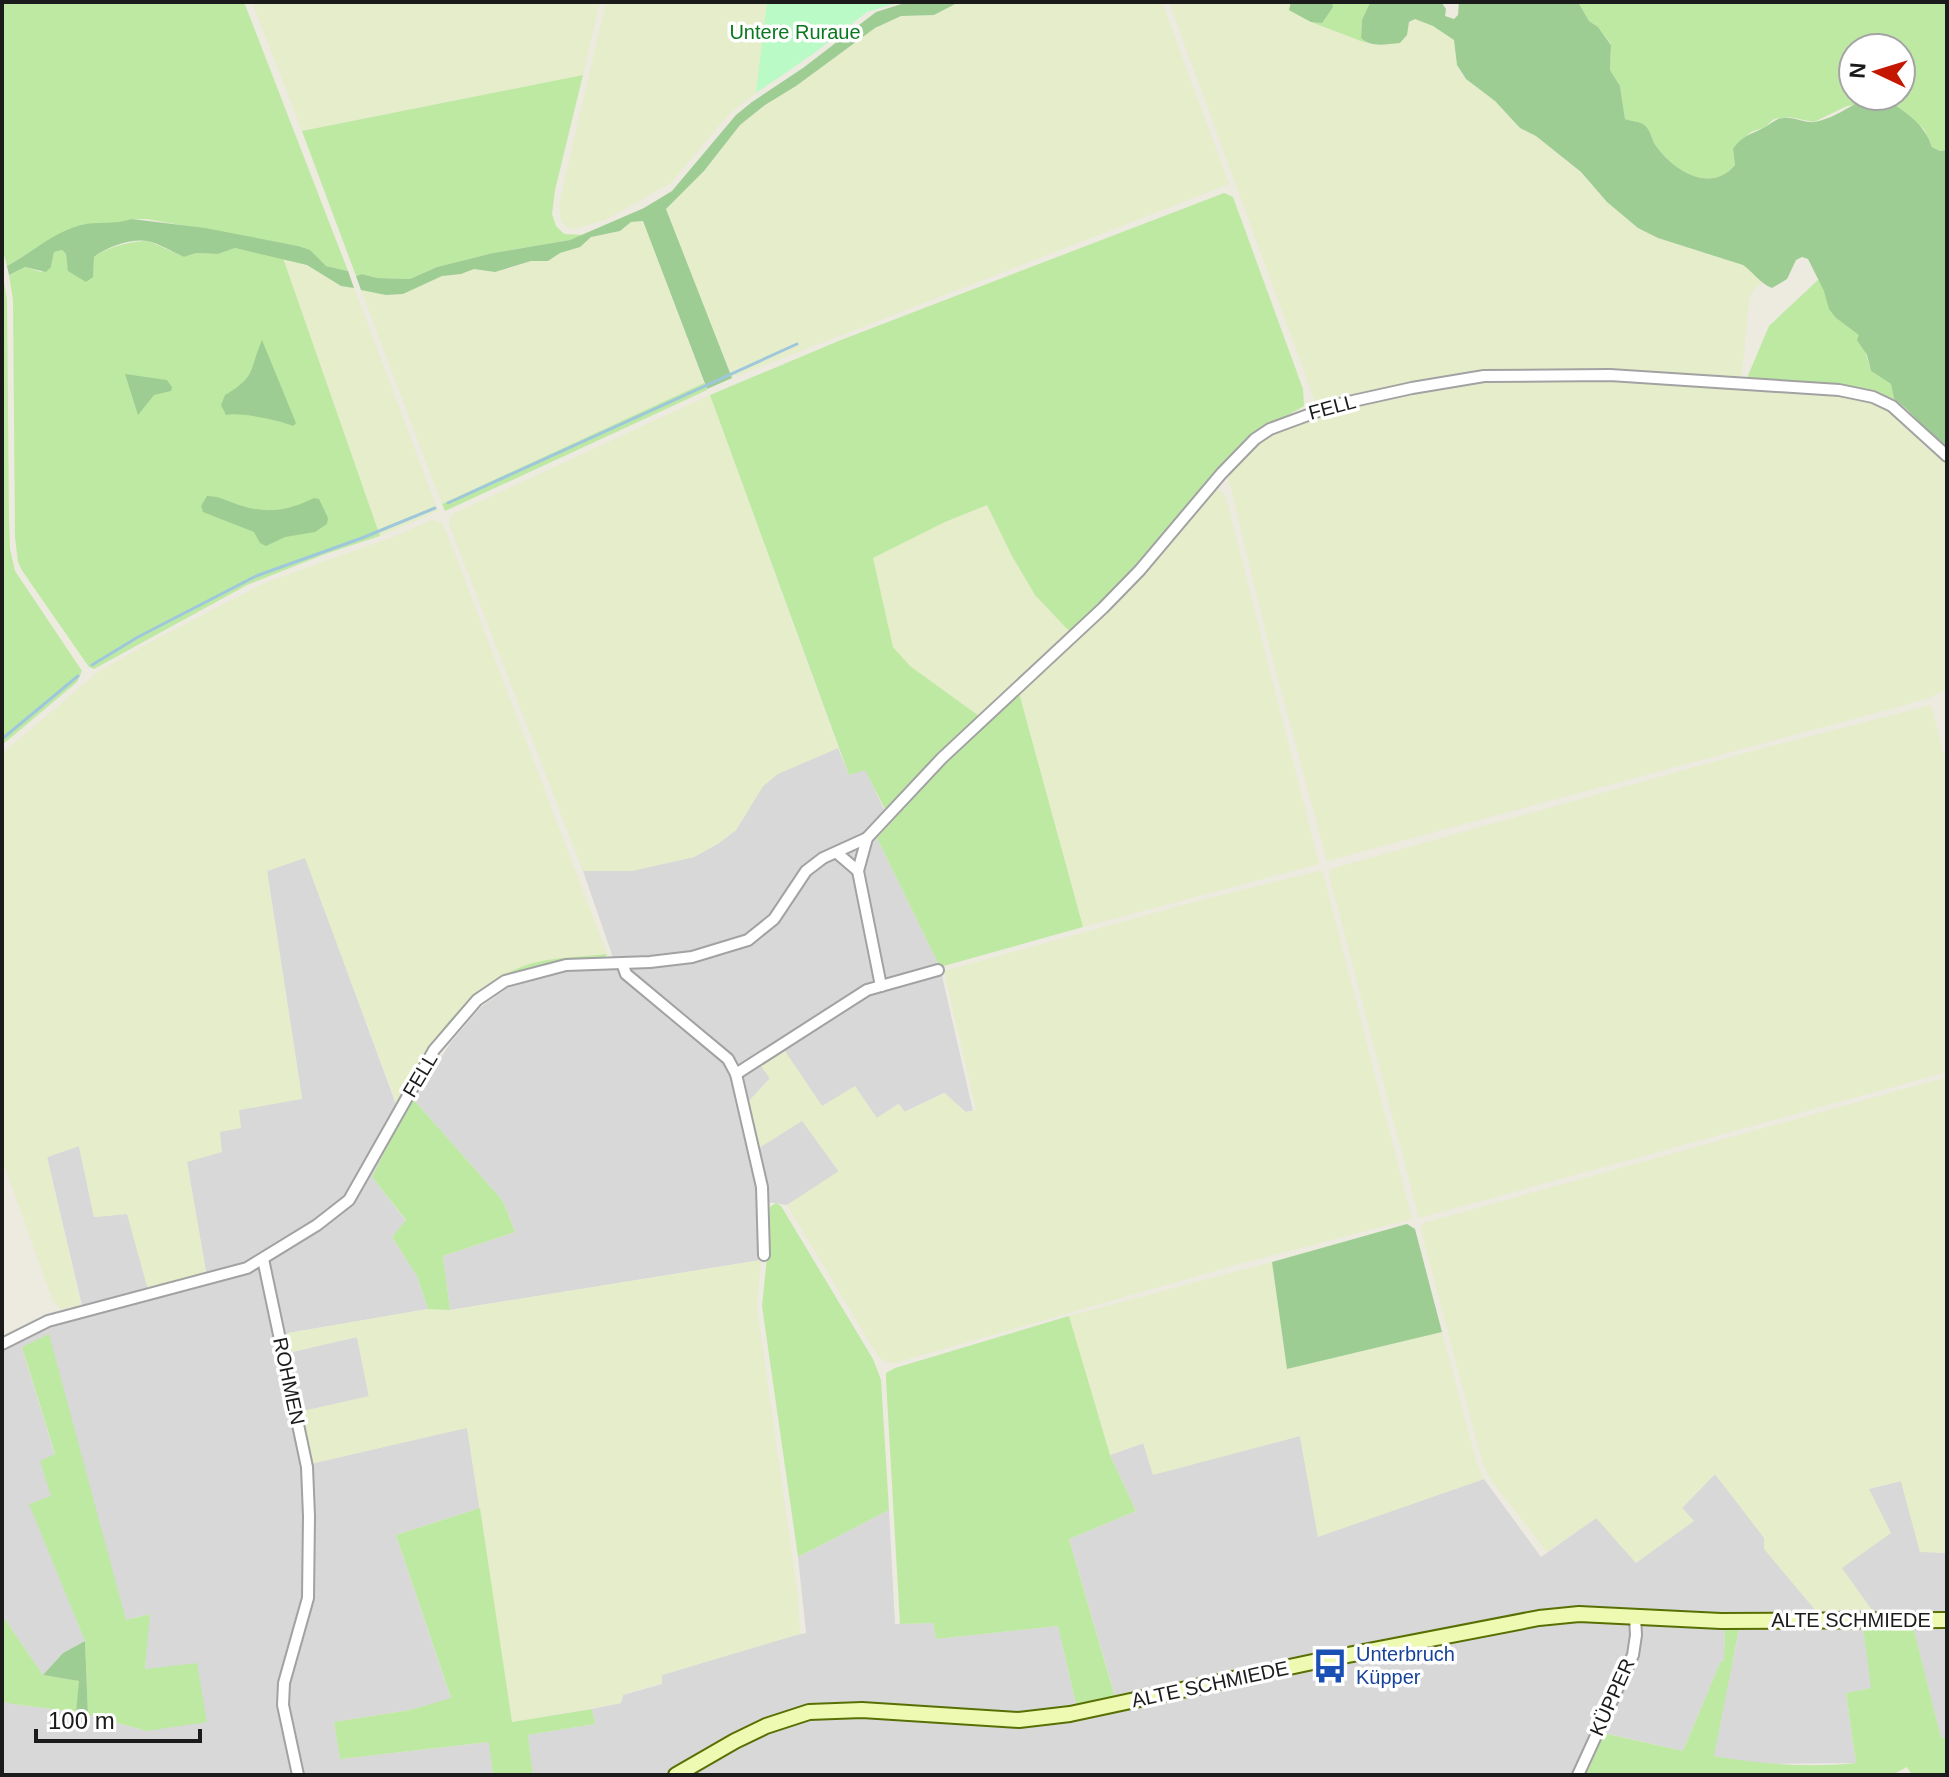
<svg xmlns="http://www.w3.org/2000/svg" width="1949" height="1777" viewBox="0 0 1949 1777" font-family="Helvetica,sans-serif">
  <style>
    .residential { fill: #d9d8d8 }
    .farmland { fill: #e6edca }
    .grass { fill: #bee9a3; fill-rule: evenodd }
    .forest { fill: #9ecd93 }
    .park { fill: #bafac6 }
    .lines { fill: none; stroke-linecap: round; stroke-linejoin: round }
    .stream { stroke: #9fc7dc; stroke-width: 3 }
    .street-casing { stroke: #a2a2a2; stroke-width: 14 }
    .secondary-casing { stroke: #587003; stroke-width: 18 }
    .street { stroke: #fff; stroke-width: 10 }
    .secondary { stroke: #eefab1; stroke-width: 14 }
    .labels { text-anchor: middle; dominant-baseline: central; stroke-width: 7; stroke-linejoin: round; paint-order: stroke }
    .park-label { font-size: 20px; fill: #09781f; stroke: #fff }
    .street-label { font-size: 20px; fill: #1b1b1b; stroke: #fff }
    .transit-label { font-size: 20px; fill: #164399; stroke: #fff; text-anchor: start }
  </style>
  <rect width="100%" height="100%" fill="#edeae0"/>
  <!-- residential -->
  <g class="residential">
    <path d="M838 748 849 775 865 769 884 809 877 838 940 967 973 1111 966 1112 944 1093 904 1112 898 1104 877 1118 822 1106 784 1051 770 1078 747 1103 750 1153 802 1120 839 1172 787 1205 761 1201V1260L450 1310 443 1256 515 1232 503 1201 414 1100 451 1042 481 1007 507 988 538 977 565 972 617 969 583 871H631L694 857 719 843 736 830 763 786 778 773Z"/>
    <path d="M305 857 401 1118 372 1177 406 1221 392 1237 417 1276 428 1309 288 1333 292 1352 357 1337 369 1397 303 1411 311 1464 467 1427 480 1508 396 1535 451 1699 410 1710 334 1722 340 1759 490 1742 493 1775H2V1701L5 1700 12 1704 76 1712 147 1731 145 1670 149 1614 126 1620 22 1348 55 1455 52 1496 30 1504 85 1641 63 1653 43 1675 2 1615V1347L22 1334 84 1314 47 1157 79 1146 94 1217 127 1214 206 1272 187 1162 238 1110 302 1098 267 871Z"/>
    <path d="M1300 1436 1318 1536 1484 1479 1541 1557 1596 1518 1694 1521 1682 1508 1715 1474 1765 1538 1842 1568 1868 1489 1901 1481 1920 1551 1947 1553V1737L1941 1739 1913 1626 1863 1627 1872 1688 1846 1693 1856 1763 1760 1764 1713 1756 1739 1630H1725L1724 1660 1720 1663 1683 1751 1604 1733 1586 1775H533L528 1735 595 1724 592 1709 621 1703 623 1695 662 1684V1675L781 1638 806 1633 798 1557 889 1510 895 1624 933 1623 936 1639 1058 1626 1076 1704 1115 1696 1069 1539 1136 1511 1110 1455 1144 1443 1153 1474Z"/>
  </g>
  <!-- farmland -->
  <g class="farmland">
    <path d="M252 2H600L583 75 302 131Z"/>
    <path d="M606 2H775L765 86 727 116 671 183 605 220 574 229 566 227 561 221 559 204Z"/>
    <path d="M959 2H1162L1229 184 732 378 666 209 704 171 740 125 765 105 796 86 875 28 901 16 934 15Z"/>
    <path d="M1169 2H1291L1311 22 1371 45 1391 44 1415 18 1433 26 1454 40 1460 73 1466 79 1495 101 1520 128 1536 136 1581 173 1607 202 1638 228 1658 238 1743 265 1754 274 1762 284 1754 289 1749 300 1742 374 1739 379 1527 369 1455 376 1342 400 1321 404 1315 401Z"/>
    <path d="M643 221 704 383 442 504 361 290 386 295 403 294 442 276 461 274 474 269 505 270 531 261H548L560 253 585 243 591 237 620 231 631 222Z"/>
    <path d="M283 258 307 265 341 286 354 288 438 511 380 536Z"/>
    <path d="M1554 376 1821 396 1843 395 1865 399 1882 406 1900 419 1925 447 1947 462V689L1929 698 1894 708 1327 861 1266 634 1228 476 1257 444 1274 432 1320 414 1414 392 1471 382Z"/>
    <path d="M710 395 838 748 778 774 763 786 736 830 719 843 694 857 631 871H583L449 524 450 519 453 514Z"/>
    <path d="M1216 489 1223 493 1226 498 1319 864 1083 927 1019 693 1144 573Z"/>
    <path d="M987 505 1012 556 1035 595 1071 633 979 716 910 666 893 647 873 558 945 522Z"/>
    <path d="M432 520 442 523 453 549 607 954 533 963 448 1023 422 1057 396 1102 305 858 267 871 302 1099 239 1110 241 1128 220 1132 222 1152 187 1162 206 1272 148 1290 127 1214 94 1217 79 1146 47 1157 81 1306 61 1309 53 1301 2 1159V754L98 672 158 638 267 582 393 537Z"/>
    <path d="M1931 705 1947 767V1072L1419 1218 1329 875 1331 869 1745 753Z"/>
    <path d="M1319 871 1323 873 1412 1219 1232 1266 895 1363 886 1362 878 1356 787 1205 839 1171 802 1121 759 1148 747 1103 770 1079 761 1066 785 1051 822 1106 855 1086 877 1118 899 1104 905 1112 945 1093 965 1112 976 1110 944 971 1205 899Z"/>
    <path d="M1947 1077V1553L1920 1552 1901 1481 1869 1489 1891 1533 1842 1568 1872 1610 1816 1611 1764 1549V1538L1715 1474 1682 1508 1694 1521 1636 1563 1596 1518 1547 1552 1491 1480 1483 1464 1426 1250 1421 1229 1424 1223Z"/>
    <path d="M761 1260 757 1308 798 1597 800 1634 662 1675V1683L623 1694 621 1703 512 1722 467 1428 310 1464 303 1411 369 1396 357 1337 292 1352 288 1333 428 1309 450 1310Z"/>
    <path d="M1272 1262 1287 1369 1442 1332 1476 1461 1484 1479 1318 1537 1300 1436 1153 1475 1143 1443 1110 1455 1069 1316Z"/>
  </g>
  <!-- grass -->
  <g class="grass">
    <path d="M2 2H244L348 271 326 266 298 246 147 219H132L115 225 85 224 51 239 7 266 2 247Z"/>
    <path d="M1291 2H1372L1362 20 1361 37 1366 43 1311 22 1289 10Z"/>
    <path d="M1578 2H1947V150L1940 151 1932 147 1924 129 1888 100 1847 106 1814 122 1789 117 1774 119 1765 127 1751 132 1733 149 1735 165C1711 194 1674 171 1656 146 1651 139 1651 129 1643 124 1638 121 1630 121 1625 119L1620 86 1610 70 1611 44 1598 27 1589 21ZM1853 48H1901V96H1853Z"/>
    <path d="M583 75 555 190 552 214 556 226 564 234 584 235 570 240 493 253 437 267 410 279 377 278 362 274 356 276 302 131Z"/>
    <path d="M1224 193 1233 197 1303 389 1304 406 1253 435 1239 448 1156 546 1071 633 1035 595 1012 556 987 505 945 522 873 558 893 647 910 666 979 716 887 813 865 770 849 775 710 395 841 340Z"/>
    <path d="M143 241H149L184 257 196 253 218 254 235 248 283 258 380 536 325 554 247 585 94 669 89 667 23 572 18 562 15 537 13 300 9 275 25 267 41 272 51 267 54 252 62 250 66 254 69 271 93 277 94 257C108 247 125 243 143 241Z"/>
    <path d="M2 269 7 300 9 521 10 549 15 571 82 671 77 682 2 745Z"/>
    <path d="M1819 279 1836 318 1860 335 1871 371 1891 384 1894 399 1861 389 1747 378 1769 326Z"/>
    <path d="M704 383 707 390 445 511 442 504Z"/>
    <path d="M1019 693 1083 927 940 967 877 838 971 735Z"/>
    <path d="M607 954 604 960 523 975 467 1009 397 1106 396 1102C429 1045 465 983 533 963 556 957 583 957 607 954Z"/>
    <path d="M414 1100 503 1201 515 1232 443 1256 450 1310 428 1309 417 1276 392 1237 406 1220 372 1177 401 1118Z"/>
    <path d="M776 1203 781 1206 873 1359 881 1380 889 1510 798 1557 762 1306 769 1238 770 1207Z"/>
    <path d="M1069 1316 1110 1455 1136 1511 1069 1539 1115 1697 1076 1704 1058 1626 936 1639 933 1623 900 1624 886 1380V1373L895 1368Z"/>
    <path d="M49 1334 126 1620 150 1614 145 1669 197 1663 207 1722 147 1731 88 1715 85 1641 29 1504 51 1496 40 1461 55 1454 22 1347Z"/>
    <path d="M480 1508 512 1722 592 1709 595 1724 528 1735 533 1775H493L489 1742 340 1759 334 1722 410 1710 451 1698 396 1535Z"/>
    <path d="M2 1615 43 1675 80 1681 76 1712 12 1704 2 1701Z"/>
    <path d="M1913 1626 1941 1738 1947 1737V1775H1912L1907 1767 1892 1775H1586L1603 1733 1683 1751 1720 1663 1724 1660 1725 1630 1739 1629 1714 1756C1761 1764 1808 1768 1856 1763L1846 1693 1871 1688 1863 1627Z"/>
  </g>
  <!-- forest -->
  <g class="forest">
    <path d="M908 2H959L934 15 901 16 875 28 796 86 765 105 740 125 704 171 666 209 732 378 707 389 643 221 631 222 620 231 591 237 580 247 560 253 548 261H531L495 272 474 269 461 274 442 276 403 294 386 295 361 290 356 276 362 274 377 278 410 279 437 267 493 253 570 240 644 208 672 191 736 115 752 102 803 68 876 12Z"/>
    <path d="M1291 2H1332L1333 7 1322 23 1311 22 1289 10Z"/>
    <path d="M1372 2 1407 4 1441 2 1446 9 1445 16 1454 19 1458 15 1459 2H1578L1589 21 1598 27 1611 45 1610 70 1620 86 1625 119C1630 121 1638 121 1643 124 1651 129 1651 139 1656 146 1674 171 1711 194 1735 165L1733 149C1742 136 1750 135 1763 128 1773 123 1777 116 1790 118 1798 119 1807 123 1815 122 1855 114 1863 80 1906 113 1919 123 1926 131 1932 147L1940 151 1947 150V450C1928 434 1915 414 1894 399L1891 384 1871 371 1867 355 1857 340 1859 335 1836 318 1829 309 1824 291 1808 259 1802 257 1796 260 1787 279 1772 288C1760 283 1754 273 1743 265L1658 238 1638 228 1607 202 1581 172 1536 136 1520 128 1495 101 1466 79 1457 65 1454 40 1433 26 1415 19 1409 22 1407 35 1400 43C1386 44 1371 48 1361 38L1362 20 1369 5Z"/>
    <path d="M132 219 205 228 298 246 310 250 326 266 348 271 354 288 341 286 307 265 235 248 218 254 196 253 184 257C173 252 160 244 148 241 131 238 106 247 94 257L93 277 86 282 68 271 66 254 62 250 54 252 51 267 46 272 25 267 9 275 7 266C31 253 54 232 81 225 97 221 113 225 132 219Z"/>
    <path d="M262 340 296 423 293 426C280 420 240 412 226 415L221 405 225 395C257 376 249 370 262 340Z"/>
    <path d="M125 374 167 380 172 387 171 391 154 395 138 415Z"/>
    <path d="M207 496C218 496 228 501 239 505 266 514 288 511 314 498L319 499 328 518 327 524 315 532 285 537 266 546 260 543 254 532 203 512 201 506Z"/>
    <path d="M1407 1224 1415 1229 1442 1332 1287 1369 1272 1262Z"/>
    <path d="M85 1641 88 1715 76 1712 79 1681 43 1675 63 1653Z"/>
  </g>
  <!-- park -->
  <path class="park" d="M767 2H901L867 12 813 54 756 93Z"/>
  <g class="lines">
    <!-- stream -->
    <g class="stream">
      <path d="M448 503 797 344"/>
      <path d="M92 665 138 637 256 576 362 538 435 508"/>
      <path d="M2 739 78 676"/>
    </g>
    <!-- street casing -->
    <g class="street-casing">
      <g id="street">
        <path d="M837 853 858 871"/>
        <path d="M622 963 626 974 728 1059 736 1074 867 990 881 986 858 871 867 838"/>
        <path d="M881 986 938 970"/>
        <path d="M736 1074 762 1187 764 1255"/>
        <path d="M263 1259 307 1467 309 1516 308 1598 284 1683 283 1705 298 1775"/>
        <path d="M2 1344 48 1321 247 1268 317 1225 349 1200 434 1050 477 1000 505 981 566 965 650 962 692 957 748 940 774 919 806 871 823 858 867 838 942 758 1103 608 1140 570 1221 474 1255 439 1270 429 1335 405 1412 388 1484 376 1610 375 1839 390 1873 397 1892 406 1947 456"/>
        <path d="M1578 1775 1633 1655 1636 1635 1635 1616"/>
      </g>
    </g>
    <!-- secondary casing -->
    <g class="secondary-casing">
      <path id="secondary" d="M676 1775 735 1741 766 1726 809 1712 862 1710 1019 1720 1070 1714 1322 1660 1539 1618 1579 1614 1721 1621 1947 1620"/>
    </g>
    <!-- street -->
    <use href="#street" class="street"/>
    <!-- secondary -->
    <use href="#secondary" class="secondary"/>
  </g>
  <!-- icons -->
  <defs>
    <g id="bus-bare" transform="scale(2.76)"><path d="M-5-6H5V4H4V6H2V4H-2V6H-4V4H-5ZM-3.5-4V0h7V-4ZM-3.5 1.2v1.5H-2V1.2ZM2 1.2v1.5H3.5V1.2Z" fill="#1a4fb4" stroke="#fff" stroke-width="2.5" paint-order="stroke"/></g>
  </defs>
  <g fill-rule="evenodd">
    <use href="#bus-bare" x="1330" y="1666"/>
  </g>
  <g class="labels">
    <!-- park labels -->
    <g class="park-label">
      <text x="795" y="32">Untere Ruraue</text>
    </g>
    <!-- street labels -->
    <g class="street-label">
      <text transform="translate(1332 407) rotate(-15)">FELL</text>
      <text transform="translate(420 1075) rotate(-59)">FELL</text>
      <text transform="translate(289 1381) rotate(78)">ROHMEN</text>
      <text x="1851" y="1620">ALTE SCHMIEDE</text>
      <text transform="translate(1210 1684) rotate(-12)">ALTE SCHMIEDE</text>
      <text transform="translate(1612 1697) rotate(-66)">KÜPPER</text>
    </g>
    <!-- transit labels -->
    <g class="transit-label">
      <text x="1356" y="1654">Unterbruch<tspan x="1356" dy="23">Küpper</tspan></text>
    </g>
  </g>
  <!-- border -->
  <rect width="1949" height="1777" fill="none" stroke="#1b1b1b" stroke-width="8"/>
  <!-- north arrow -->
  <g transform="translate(1877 72) rotate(274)"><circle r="38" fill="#ffffff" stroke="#a4a4a4" stroke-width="2"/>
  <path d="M0-6L14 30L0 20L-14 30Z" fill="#c51600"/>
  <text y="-12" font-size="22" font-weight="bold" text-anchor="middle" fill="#1b1b1b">N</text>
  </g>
  <!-- scale -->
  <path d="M36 1729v12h164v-12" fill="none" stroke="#1b1b1b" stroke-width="4"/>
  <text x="48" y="1729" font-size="24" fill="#1b1b1b" stroke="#ffffff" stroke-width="6" paint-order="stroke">100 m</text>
</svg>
